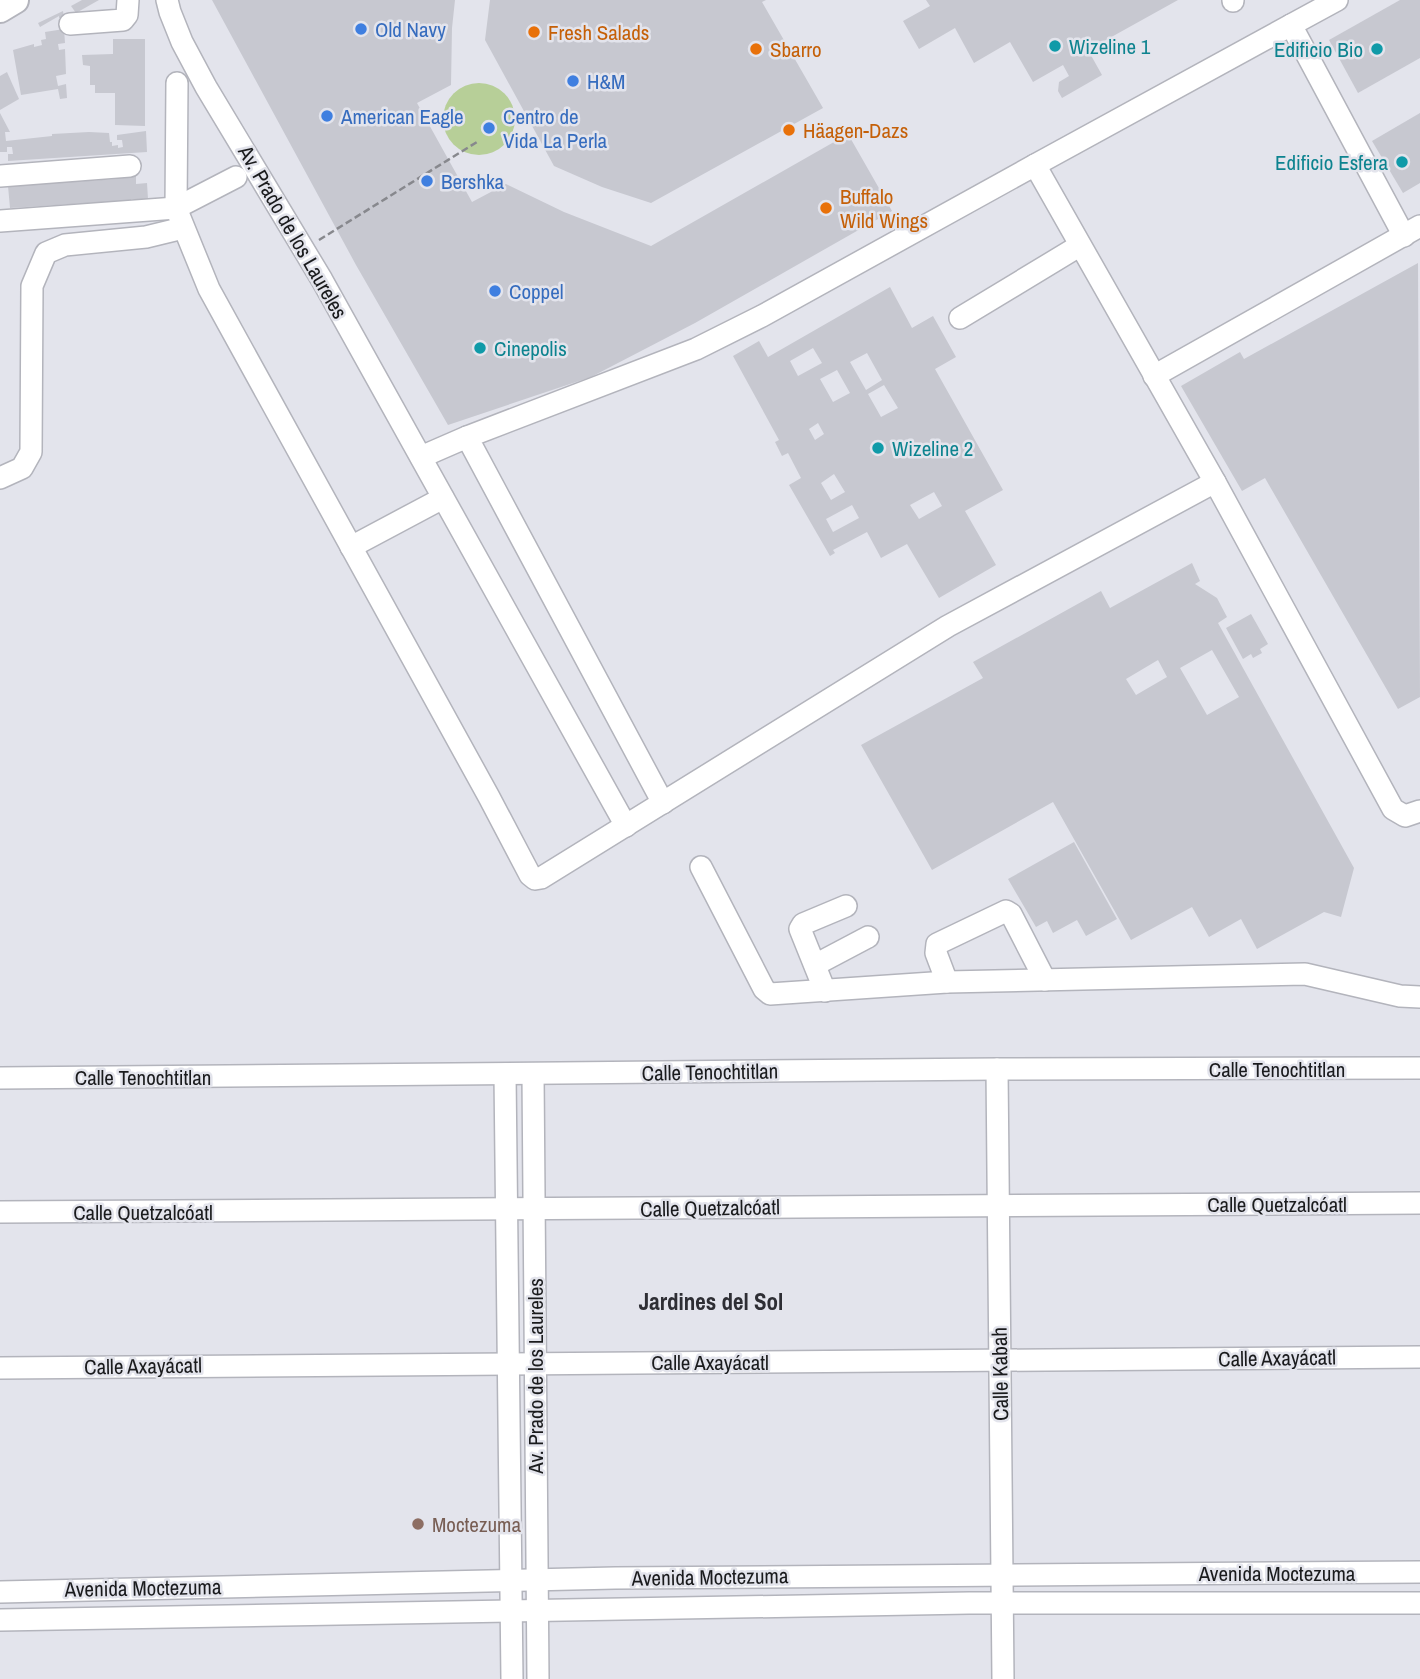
<svg xmlns="http://www.w3.org/2000/svg" width="1420" height="1679" viewBox="0 0 1420 1679" font-family="'Archivo Narrow',sans-serif">
  <style>
    .green { fill: #b7cf98 }
    .building { fill: #c7c8d0; fill-rule: evenodd }
    .lines { fill: none; stroke-linecap: round; stroke-linejoin: round }
    .minor-casing { stroke: #b3b4bc; stroke-width: 24 }
    .major-casing { stroke: #b3b4bc; stroke-width: 30 }
    .path { stroke: #87888d; stroke-width: 2.5; stroke-dasharray: 7 3.5; stroke-linecap: butt }
    .minor { stroke: #fff; stroke-width: 21 }
    .major { stroke: #fff; stroke-width: 26 }
    .shop-dot { fill: #3f7fe0; stroke: #e3e4ec; stroke-width: 2.5 }
    .food-dot { fill: #e8710a; stroke: #e3e4ec; stroke-width: 2.5 }
    .culture-dot { fill: #0f9aa8; stroke: #e3e4ec; stroke-width: 2.5 }
    .education-dot { fill: #8d6e63; stroke: #e3e4ec; stroke-width: 2.5 }
    .labels { text-anchor: middle; dominant-baseline: central; stroke-width: 5; stroke-linejoin: round; paint-order: stroke }
    .shop-label { font-size: 21px; fill: #366cbe; stroke: #e3e4ec; text-anchor: start }
    .food-label { font-size: 21px; fill: #c56008; stroke: #e3e4ec; text-anchor: start }
    .culture-label { font-size: 21px; fill: #0d838f; stroke: #e3e4ec; text-anchor: start }
    .street-label { font-size: 21px; fill: #1a1b1d; stroke: #e3e4ec }
    .education-label { font-size: 21px; fill: #785e54; stroke: #e3e4ec; text-anchor: start }
    .neighbourhood-label { font-size: 23px; font-weight: bold; fill: #2e2e34; stroke: #e3e4ec }
  </style>
  <rect width="100%" height="100%" fill="#e3e4ec"/>
  <!-- green -->
  <circle class="green" cx="479" cy="119" r="36"/>
  <!-- building -->
  <g class="building">
    <path d="M82 0H99L76 13 71 6Z"/>
    <path d="M212 0H455L452 28 451 85 417 103 472 202 506 184 564 212 651 246 848 134 892 211 695 323 591 377 448 425 356 265Z"/>
    <path d="M490 0H766L762 2 823 108 651 203 602 187 554 166 485 40Z"/>
    <path d="M926 0H1178L1088 50 1102 75 1062 98 1058 91 1059 82 1069 76 1063 65 1033 82 1010 42 974 63 955 28 919 49 903 21 930 6Z"/>
    <path d="M1400 0H1420V58L1358 93 1329 40Z"/>
    <path d="M63 11 64 17 59 18V16L40 27 38 23Z"/>
    <path d="M64 29 65 43 58 44 59 50 65 49 66 74 56 76 58 86 66 84 67 98 60 99 58 89 21 95 13 50 34 44V47L42 45 41 40 46 39 45 32Z"/>
    <path d="M113 39H145V126L115 125V93H95V85H90V66L83 65 82 55 113 54Z"/>
    <path d="M7 72 19 99 0 110V76Z"/>
    <path d="M0 113 10 132H5L6 141 52 136V134L89 132 109 133 110 142H112V146L118 145V148L123 147 122 140H117V135L146 131 147 152 8 161V154H13L12 147H7V152H0Z"/>
    <path d="M1420 113V183L1403 193 1372 141Z"/>
    <path d="M117 173 136 176V184L147 183 148 199H131L132 207 119 208V201L10 208 8 186 117 179Z"/>
    <path d="M1418 263 1420 697 1398 709 1265 478 1242 491 1181 386 1240 352 1244 359Z"/>
    <path d="M890 287 912 328 933 316 956 357 935 369 1003 490 965 511 996 565 939 598 907 544 881 558 867 532 833 550 835 553 830 556 789 485 801 478 788 453 782 456 775 442 779 440 733 356 759 341 768 357ZM813 348 822 363 798 376 790 361ZM867 353 882 380 866 390 850 362ZM837 370 850 393 833 402 820 379ZM884 385 898 408 881 417 868 394ZM818 423 824 434 815 440 809 429ZM834 474 845 492 831 500 821 483ZM934 492 942 506 919 519 910 505ZM852 505 859 518 833 532 826 519Z"/>
    <path d="M1192 563 1200 581 1195 584 1217 598 1227 617 1218 623 1354 868 1341 917 1324 912 1257 949 1241 919 1209 937 1192 907 1131 940 1053 802 932 870 861 745 983 678 973 662 1101 591 1110 608ZM1212 650 1239 697 1207 715 1180 668ZM1158 660 1167 677 1136 695 1126 679Z"/>
    <path d="M1251 614 1268 644 1260 649 1262 653 1253 658 1251 654 1243 659 1226 628Z"/>
    <path d="M1074 842 1117 919 1086 936 1077 920 1053 933 1047 921 1036 927 1008 879Z"/>
  </g>
  <g class="lines">
    <!-- minor casing -->
    <g class="minor-casing">
      <g id="minor">
        <path d="M167 0 170 12 182 42 206 87 322 280 626 826"/>
        <path d="M1233 0V1"/>
        <path d="M1337 0 1291 25 1404 236"/>
        <path d="M70 24 123 20 127 15 128 0"/>
        <path d="M177 83 176 208 209 289 489 797 530 875 535 879 541 878 948 626 1215 482"/>
        <path d="M1035 165 1291 25"/>
        <path d="M0 176 130 166"/>
        <path d="M0 221 176 208 236 177"/>
        <path d="M960 318 1079 246"/>
        <path d="M1154 376 1420 226"/>
        <path d="M421 457 467 437"/>
        <path d="M0 478 22 468 31 452 32 286 46 253 65 245 146 237 183 228"/>
        <path d="M351 547 443 498"/>
        <path d="M663 803 467 437 696 349 762 316 1035 165 1215 482 1393 809 1405 816 1420 811"/>
        <path d="M701 867 764 989 770 994 947 982 1305 974 1400 996 1420 997"/>
        <path d="M815 965 868 937"/>
        <path d="M947 982 936 953 937 944 1006 911 1011 914 1045 980"/>
        <path d="M825 991 800 929 803 924 846 906"/>
        <path d="M997 1069 1003 1679"/>
        <path d="M505 1074 512 1679"/>
        <path d="M533 1074 538 1679"/>
        <path d="M0 1078 997 1069 1420 1068"/>
        <path d="M0 1212 1420 1203"/>
        <path d="M0 1368 1420 1357"/>
        <path d="M0 1592 615 1578 1420 1572"/>
        <path d="M0 1620 969 1603H1420"/>
      </g>
    </g>
    <!-- major casing -->
    <g class="major-casing">
      <path id="major" d="M0 9 15 0"/>
    </g>
    <!-- path -->
    <path class="path" d="M319 240 477 142"/>
    <!-- minor -->
    <use href="#minor" class="minor"/>
    <!-- major -->
    <use href="#major" class="major"/>
  </g>
  <!-- markers -->
  <g class="shop-dot">
    <circle cx="361" cy="29" r="7"/>
    <circle cx="573" cy="81" r="7"/>
    <circle cx="327" cy="116" r="7"/>
    <circle cx="489" cy="128" r="7"/>
    <circle cx="427" cy="181" r="7"/>
    <circle cx="495" cy="291" r="7"/>
  </g>
  <g class="food-dot">
    <circle cx="534" cy="32" r="7"/>
    <circle cx="756" cy="49" r="7"/>
    <circle cx="789" cy="130" r="7"/>
    <circle cx="826" cy="208" r="7"/>
  </g>
  <g class="culture-dot">
    <circle cx="1055" cy="46" r="7"/>
    <circle cx="1377" cy="49" r="7"/>
    <circle cx="1402" cy="162" r="7"/>
    <circle cx="480" cy="348" r="7"/>
    <circle cx="878" cy="448" r="7"/>
  </g>
  <circle class="education-dot" cx="418" cy="1524" r="7"/>
  <g class="labels">
    <!-- shop labels -->
    <g class="shop-label">
      <text x="375" y="29">Old Navy</text>
      <text x="587" y="81">H&amp;M</text>
      <text x="341" y="116">American Eagle</text>
      <text x="503" y="116">Centro de<tspan x="503" dy="24">Vida La Perla</tspan></text>
      <text x="441" y="181">Bershka</text>
      <text x="509" y="291">Coppel</text>
    </g>
    <!-- food labels -->
    <g class="food-label">
      <text x="548" y="32">Fresh Salads</text>
      <text x="770" y="49">Sbarro</text>
      <text x="803" y="130">Häagen-Dazs</text>
      <text x="840" y="196">Buffalo<tspan x="840" dy="24">Wild Wings</tspan></text>
    </g>
    <!-- culture labels -->
    <g class="culture-label">
      <text x="1069" y="46">Wizeline 1</text>
      <text x="1363" y="49" text-anchor="end">Edificio Bio</text>
      <text x="1388" y="162" text-anchor="end">Edificio Esfera</text>
      <text x="494" y="348">Cinepolis</text>
      <text x="892" y="448">Wizeline 2</text>
    </g>
    <!-- street labels -->
    <g class="street-label">
      <text transform="translate(293 232) rotate(60)">Av. Prado de los Laureles</text>
      <text x="1277" y="1069">Calle Tenochtitlan</text>
      <text transform="translate(710 1072) rotate(-1)">Calle Tenochtitlan</text>
      <text x="143" y="1077">Calle Tenochtitlan</text>
      <text x="1277" y="1204">Calle Quetzalcóatl</text>
      <text transform="translate(710 1208) rotate(-1)">Calle Quetzalcóatl</text>
      <text x="143" y="1212">Calle Quetzalcóatl</text>
      <text transform="translate(1277 1358) rotate(-1)">Calle Axayácatl</text>
      <text x="710" y="1362">Calle Axayácatl</text>
      <text transform="translate(143 1366) rotate(-1)">Calle Axayácatl</text>
      <text transform="translate(1000 1374) rotate(-91)">Calle Kabah</text>
      <text transform="translate(535 1376) rotate(-90)">Av. Prado de los Laureles</text>
      <text x="1277" y="1573">Avenida Moctezuma</text>
      <text transform="translate(710 1577) rotate(-1)">Avenida Moctezuma</text>
      <text transform="translate(143 1588) rotate(-1)">Avenida Moctezuma</text>
    </g>
    <!-- education labels -->
    <g class="education-label">
      <text x="432" y="1524">Moctezuma</text>
    </g>
    <!-- neighbourhood labels -->
    <g class="neighbourhood-label">
      <text x="711" y="1301">Jardines del Sol</text>
    </g>
  </g>
</svg>
